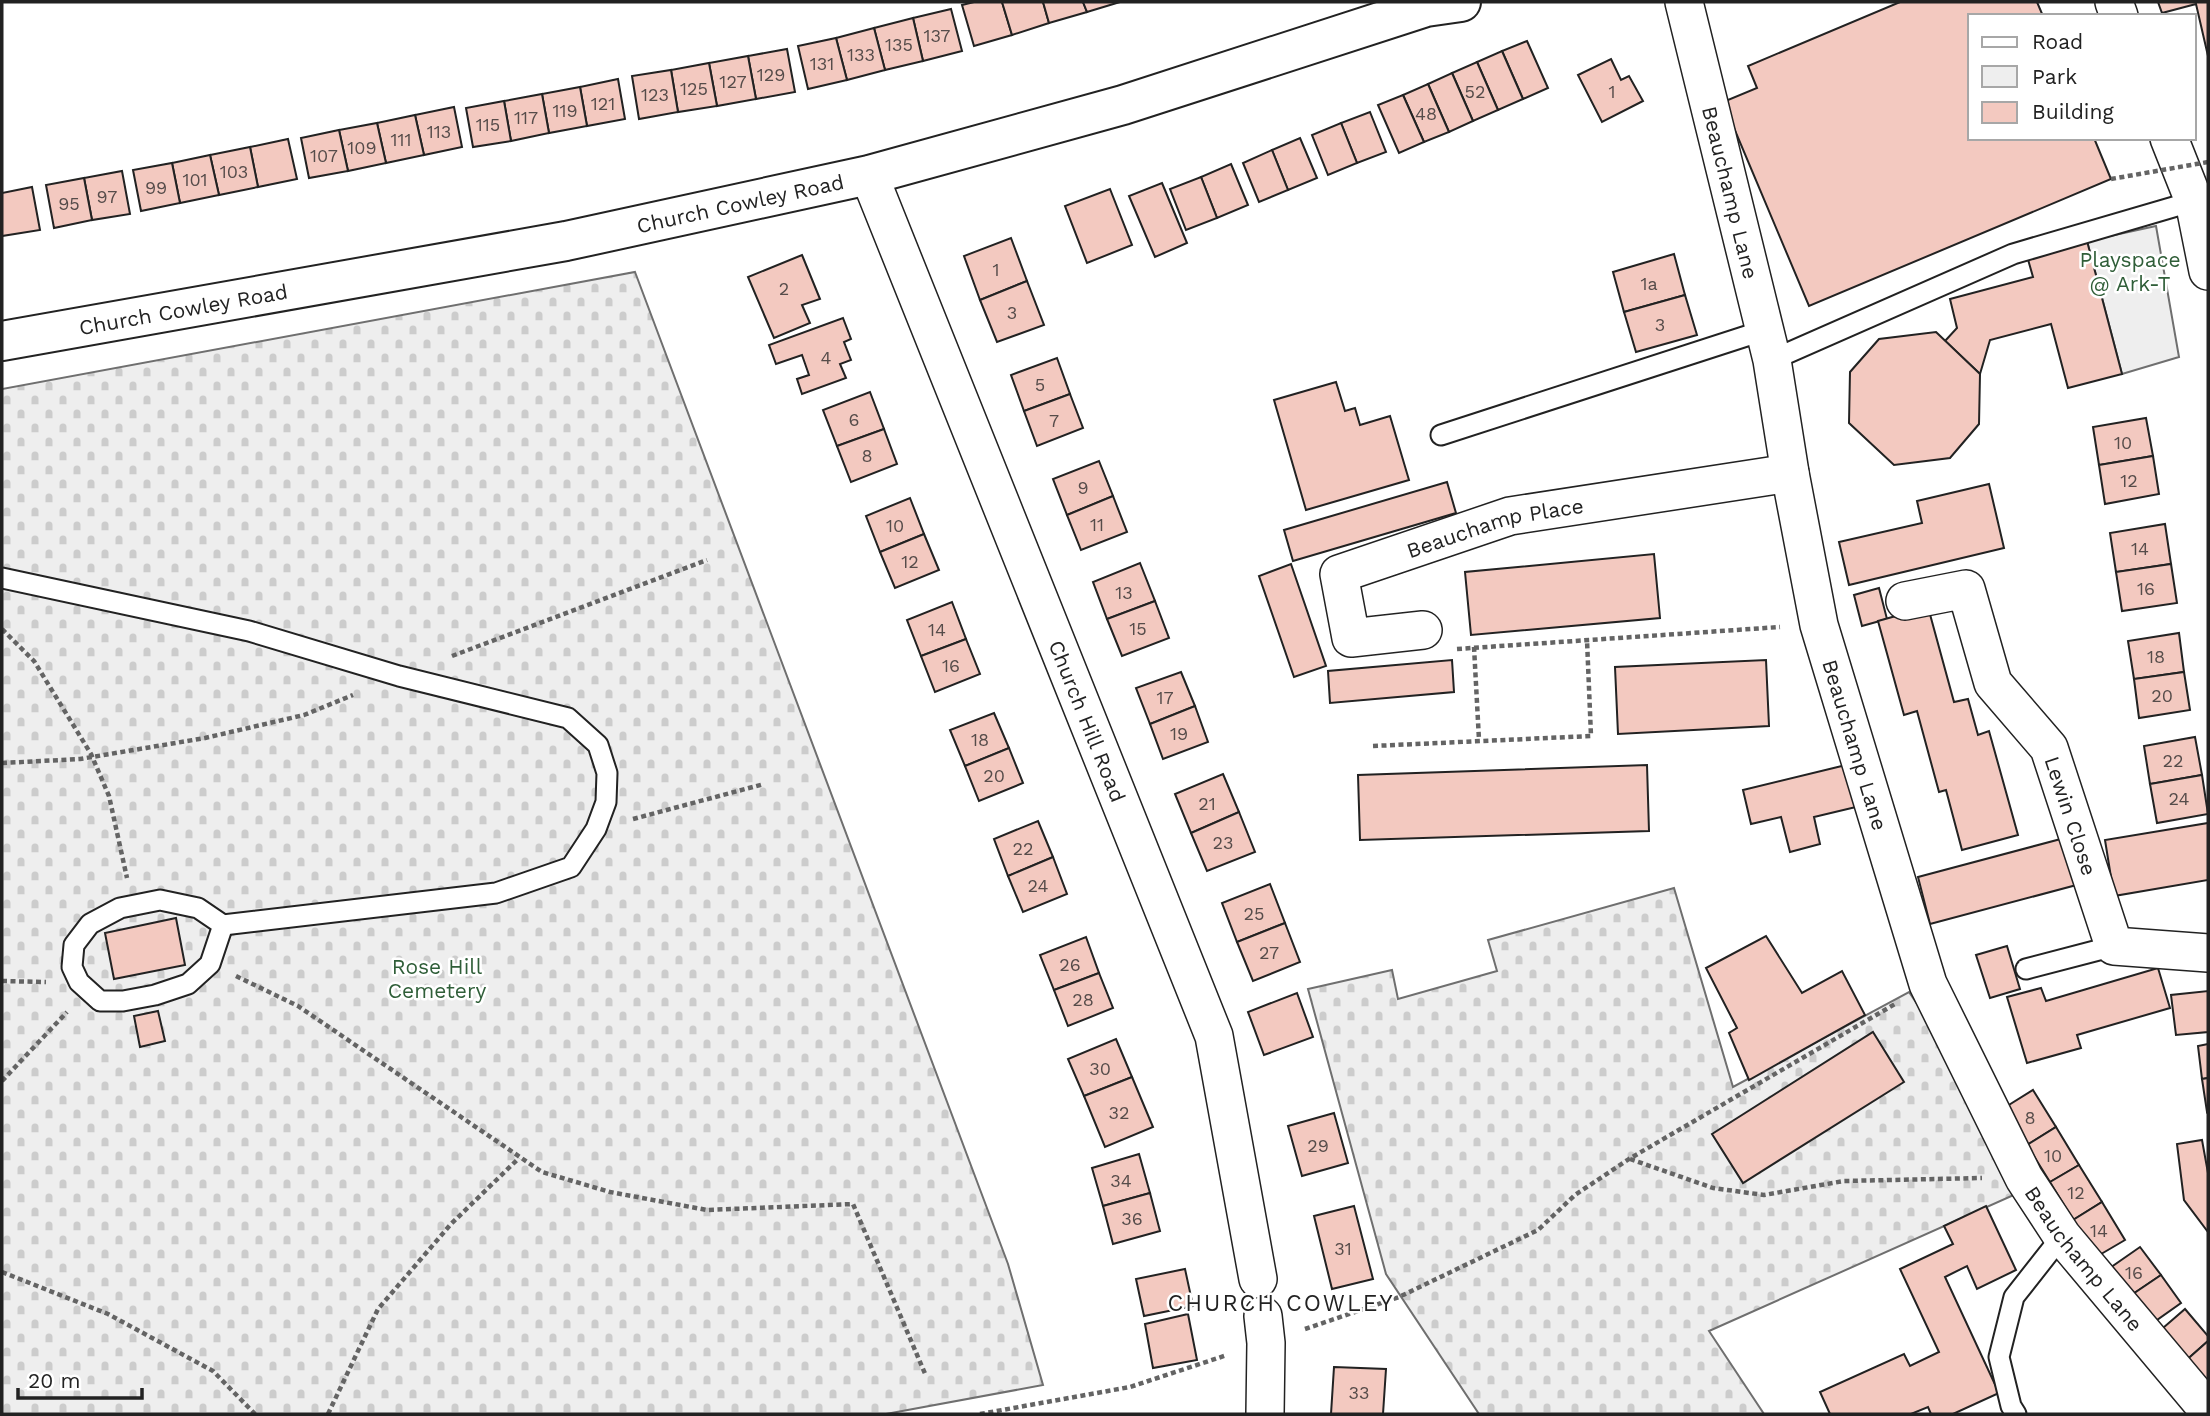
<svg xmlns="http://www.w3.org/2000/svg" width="2210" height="1416" viewBox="0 0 2210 1416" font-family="'Work Sans',sans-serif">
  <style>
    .cemetery { fill: url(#cemetery-stones); stroke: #6f6f6f; stroke-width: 2 }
    .park { fill: #eee; stroke: #6f6f6f; stroke-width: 2 }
    .building { fill: #f3c9c0; stroke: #222; stroke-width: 2 }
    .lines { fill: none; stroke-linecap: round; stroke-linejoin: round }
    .lane-casing { stroke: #222; stroke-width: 23 }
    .street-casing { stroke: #222; stroke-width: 40 }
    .secondary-casing { stroke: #222; stroke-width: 42 }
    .path { stroke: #646464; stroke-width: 4.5; stroke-dasharray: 5 3.5; stroke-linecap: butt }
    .lane { stroke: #fff; stroke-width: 19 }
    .street { stroke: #fff; stroke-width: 37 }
    .secondary { stroke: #fff; stroke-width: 38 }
    .path-bridge { stroke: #646464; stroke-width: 4.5; stroke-dasharray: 5 3.5; stroke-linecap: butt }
    .labels { text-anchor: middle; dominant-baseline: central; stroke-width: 5; stroke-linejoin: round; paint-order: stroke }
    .number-label { font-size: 18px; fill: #564c4a }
    .street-label { font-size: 21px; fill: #222; stroke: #fff }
    .park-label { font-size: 21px; fill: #2f5e38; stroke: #fff }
    .neighbourhood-label { font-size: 23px; letter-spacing: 2px; fill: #222; stroke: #fff }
  </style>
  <defs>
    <pattern id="cemetery-stones" width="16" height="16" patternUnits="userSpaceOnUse" patternTransform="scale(1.75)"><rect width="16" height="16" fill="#eee"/><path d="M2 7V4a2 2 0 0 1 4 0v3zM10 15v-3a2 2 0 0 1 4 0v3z" fill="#ccc"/></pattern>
  </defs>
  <rect width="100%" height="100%" fill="#fff"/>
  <!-- cemetery -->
  <g class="cemetery">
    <path d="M635 272 1008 1264 1043 1385 886 1414H2V389Z"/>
    <path d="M1674 888 1733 1087 1909 992 1951 1054 2016 1194 1709 1331 1764 1414H1479L1386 1274 1308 989 1392 970 1398 999 1497 971 1488 940Z"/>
  </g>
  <!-- park -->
  <path class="park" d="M2156 226 2179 357 2122 374 2087 241Z"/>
  <!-- building -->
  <g class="building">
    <path d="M974 2H1002L1012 35 974 46 962 5Z"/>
    <path d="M1002 2H1043L1049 23 1012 35Z"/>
    <path d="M1043 2H1083L1087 12 1049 23Z"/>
    <path d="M1083 2H1120L1087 12Z"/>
    <path d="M1900 2H2037L2043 16H1970V138H2094L2111 179 1809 306 1723 102 1757 88 1748 66Z"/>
    <path d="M2158 2H2208V56L2196 4 2162 13Z"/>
    <path d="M951 9 962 51 923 61 913 18Z"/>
    <path d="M913 18 923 61 885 70 874 28Z"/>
    <path d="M874 28 885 70 847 80 836 38Z"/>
    <path d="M836 38 847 80 808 89 798 46Z"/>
    <path d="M1527 41 1548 88 1523 99 1502 51Z"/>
    <path d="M787 49 795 92 756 99 748 56Z"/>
    <path d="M1502 51 1523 99 1498 110 1477 62Z"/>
    <path d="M748 56 756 99 717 106 709 63Z"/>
    <path d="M1611 59 1621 80 1629 76 1643 101 1602 122 1578 75Z"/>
    <path d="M1477 62 1498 110 1473 121 1452 73Z"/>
    <path d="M709 63 717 106 678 112 671 70Z"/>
    <path d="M671 70 678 112 639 119 632 76Z"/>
    <path d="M1452 73 1473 121 1449 132 1428 84Z"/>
    <path d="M618 79 625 119 587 126 580 87Z"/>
    <path d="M1428 84 1449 132 1424 142 1403 95Z"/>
    <path d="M580 87 587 126 549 133 542 94Z"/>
    <path d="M542 94 549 133 511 141 504 101Z"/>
    <path d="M1403 95 1424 142 1399 153 1378 105Z"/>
    <path d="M504 101 511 141 473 147 466 108Z"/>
    <path d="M454 107 462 147 424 155 415 115Z"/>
    <path d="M1370 112 1386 152 1357 163 1341 123Z"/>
    <path d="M415 115 424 155 386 163 377 123Z"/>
    <path d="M377 123 386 163 348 171 339 130Z"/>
    <path d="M1341 123 1357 163 1328 175 1312 135Z"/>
    <path d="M339 130 348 171 309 178 301 138Z"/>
    <path d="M1300 138 1317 178 1288 190 1272 150Z"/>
    <path d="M288 139 297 179 258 187 250 147Z"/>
    <path d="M250 147 258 187 219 195 210 155Z"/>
    <path d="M1272 150 1288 190 1259 202 1243 163Z"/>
    <path d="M210 155 219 195 180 203 172 163Z"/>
    <path d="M172 163 180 203 141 211 133 170Z"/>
    <path d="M1231 164 1248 205 1217 218 1201 177Z"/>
    <path d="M122 171 130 214 92 220 84 178Z"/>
    <path d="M1201 177 1217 218 1186 230 1170 189Z"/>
    <path d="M84 178 92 220 54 228 46 185Z"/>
    <path d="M1162 183 1187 243 1155 257 1129 196Z"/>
    <path d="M32 187 40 230 2 236V193Z"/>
    <path d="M1110 189 1132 245 1087 263 1065 206Z"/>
    <path d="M1011 238 1027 281 980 300 964 256Z"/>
    <path d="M2087 241 2122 374 2068 388 2051 324 1990 340 1980 374 1945 341 1957 328 1950 299 2033 277 2027 256Z"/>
    <path d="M1674 254 1685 295 1624 312 1613 272Z"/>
    <path d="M802 255 820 299 802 305 810 323 774 338 748 277Z"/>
    <path d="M1027 281 1044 325 997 342 980 300Z"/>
    <path d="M1685 295 1697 335 1636 352 1624 312Z"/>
    <path d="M843 318 851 339 844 342 851 360 840 364 846 378 802 394 797 379 809 375 802 355 776 364 769 345Z"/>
    <path d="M1936 332 1980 374 1979 424 1950 458 1894 465 1849 423 1850 372 1879 339Z"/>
    <path d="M1057 358 1070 394 1024 411 1011 375Z"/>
    <path d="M1336 382 1345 411 1355 408 1360 425 1390 416 1409 480 1306 510 1274 400Z"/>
    <path d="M870 392 884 429 837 446 823 410Z"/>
    <path d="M1070 394 1083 428 1037 446 1024 411Z"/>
    <path d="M2146 418 2153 456 2099 465 2093 427Z"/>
    <path d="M884 429 897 464 851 482 837 446Z"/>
    <path d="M2153 456 2159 494 2105 504 2099 465Z"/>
    <path d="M1099 461 1113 496 1067 515 1053 479Z"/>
    <path d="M1447 482 1456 513 1293 561 1284 530Z"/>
    <path d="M1989 484 2004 548 1849 585 1839 542 1922 523 1917 501Z"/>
    <path d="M1113 496 1127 532 1081 550 1067 515Z"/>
    <path d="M910 498 924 534 880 552 866 516Z"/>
    <path d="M2165 524 2171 564 2116 572 2110 533Z"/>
    <path d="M924 534 939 570 895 588 880 552Z"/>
    <path d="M1654 554 1660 618 1471 635 1465 572Z"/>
    <path d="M1140 563 1155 601 1107 619 1093 582Z"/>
    <path d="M1291 564 1326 666 1294 677 1259 576Z"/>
    <path d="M2171 564 2177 603 2122 611 2116 572Z"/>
    <path d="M1879 588 1887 619 1862 626 1854 595Z"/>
    <path d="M1155 601 1169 638 1122 656 1107 619Z"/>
    <path d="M952 602 966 639 921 656 907 620Z"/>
    <path d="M1928 607 1954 702 1968 699 1978 735 1989 731 2018 835 1962 850 1946 790 1939 792 1917 711 1904 715 1878 621Z"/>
    <path d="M2179 633 2184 672 2134 679 2128 641Z"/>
    <path d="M966 639 980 674 935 692 921 656Z"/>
    <path d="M1452 660 1454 692 1330 703 1328 671Z"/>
    <path d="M1766 660 1769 726 1618 734 1615 667Z"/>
    <path d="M1181 672 1195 706 1150 724 1136 688Z"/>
    <path d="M2184 672 2190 710 2139 718 2134 679Z"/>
    <path d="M1195 706 1208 742 1163 759 1150 724Z"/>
    <path d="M994 713 1009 748 965 766 950 730Z"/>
    <path d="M2195 737 2202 775 2150 784 2144 746Z"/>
    <path d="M1009 748 1023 783 979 801 965 766Z"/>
    <path d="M1647 765 1649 831 1360 840 1358 775Z"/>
    <path d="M1846 765 1856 807 1814 817 1820 844 1790 852 1781 817 1751 824 1743 790Z"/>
    <path d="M1223 774 1239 812 1191 833 1175 794Z"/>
    <path d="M2202 775 2208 814 2157 823 2150 784Z"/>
    <path d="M1239 812 1255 852 1207 871 1191 833Z"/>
    <path d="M1038 821 1053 857 1008 876 994 839Z"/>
    <path d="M2208 823V880L2114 896 2105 840Z"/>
    <path d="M2072 836 2084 883 1930 924 1918 877Z"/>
    <path d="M1053 857 1067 894 1023 912 1008 876Z"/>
    <path d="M1270 884 1285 923 1237 942 1222 903Z"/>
    <path d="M176 918 185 965 114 979 105 933Z"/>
    <path d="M1285 923 1300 962 1253 981 1237 942Z"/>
    <path d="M1766 936 1802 993 1842 971 1865 1015 1749 1080 1729 1033 1737 1028 1706 968Z"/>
    <path d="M1086 937 1099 973 1054 990 1040 955Z"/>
    <path d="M2007 946 2020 989 1990 998 1976 955Z"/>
    <path d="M2158 968 2170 1008 2077 1035 2081 1048 2027 1063 2007 997 2041 988 2046 1001Z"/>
    <path d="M1099 973 1113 1008 1068 1026 1054 990Z"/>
    <path d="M2208 991V1032L2176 1035 2171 995Z"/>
    <path d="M1297 993 1313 1037 1264 1055 1248 1012Z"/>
    <path d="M158 1011 165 1041 140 1047 134 1016Z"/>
    <path d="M1873 1032 1904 1082 1743 1183 1712 1134Z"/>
    <path d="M1116 1039 1132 1077 1084 1096 1068 1059Z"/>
    <path d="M2208 1044V1078L2202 1079 2198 1046Z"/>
    <path d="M1132 1077 1153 1127 1105 1147 1084 1096Z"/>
    <path d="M2208 1078V1111L2207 1112 2202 1079Z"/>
    <path d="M2033 1090 2056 1127 2027 1145 2004 1108Z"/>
    <path d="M1334 1113 1348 1163 1302 1176 1288 1126Z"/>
    <path d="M2056 1127 2079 1165 2050 1182 2027 1145Z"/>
    <path d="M2202 1140 2208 1173V1232L2184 1200 2177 1144Z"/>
    <path d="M1139 1154 1150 1193 1103 1206 1092 1168Z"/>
    <path d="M2079 1165 2102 1202 2073 1220 2050 1182Z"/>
    <path d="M1150 1193 1160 1231 1113 1244 1103 1206Z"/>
    <path d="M2102 1202 2125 1240 2096 1257 2073 1220Z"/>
    <path d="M1354 1206 1373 1279 1332 1289 1314 1216Z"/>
    <path d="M1986 1206 2016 1270 1977 1289 1967 1266 1945 1277 1999 1393 1953 1414H1931L1928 1407 1911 1414H1830L1820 1392 1904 1354 1910 1366 1939 1352 1900 1269 1953 1244 1944 1226Z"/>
    <path d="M2140 1247 2161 1275 2127 1298 2107 1270Z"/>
    <path d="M1185 1269 1193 1306 1144 1316 1136 1279Z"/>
    <path d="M2161 1275 2181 1303 2147 1327 2127 1298Z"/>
    <path d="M2185 1309 2208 1336V1341L2182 1364 2156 1334Z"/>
    <path d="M1188 1314 1197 1360 1153 1368 1145 1324Z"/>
    <path d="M2208 1341V1394L2182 1364Z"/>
    <path d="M1334 1367 1386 1369 1383 1414H1331Z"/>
  </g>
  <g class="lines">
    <!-- lane casing -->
    <g class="lane-casing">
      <g id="lane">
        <path d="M1772 360 2013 254 2194 201"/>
        <path d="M1441 435 1765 330"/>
        <path d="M2 578 249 631 399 676 568 718 598 745 607 773 606 802 596 829 571 867 496 893 223 925"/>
        <path d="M160 900 198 908 223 925 210 964 188 984 155 995 123 1001H100L79 982 72 967 74 945 90 924 120 908Z"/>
        <path d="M2026 969 2114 946"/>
        <path d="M2016 1414 2011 1406 1999 1357 2014 1297 2062 1236"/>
      </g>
    </g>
    <!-- street casing -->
    <g class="street-casing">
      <g id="street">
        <path id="s1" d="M1684 2 1772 360 1790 473 1819 625 1928 984 2024 1178 2062 1236 2208 1410"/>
        <path d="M2114 2 2119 16"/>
        <path d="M2169 138 2194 201 2208 271"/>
        <path id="s2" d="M869 175 1214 1036 1258 1279"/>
        <path id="s3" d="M1905 601 1966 589 1993 683 2049 748 2114 946 2208 953"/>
        <path id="s4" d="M1423 630 1351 638 1339 574 1510 516 1790 473"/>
        <path d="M1263 1316 1266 1343 1265 1414"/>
      </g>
    </g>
    <!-- secondary casing -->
    <g class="secondary-casing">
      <g id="secondary">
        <path id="s5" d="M2 341 566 241 869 175 1123 105 1426 7 1461 2"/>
      </g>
    </g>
    <!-- path -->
    <g class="path">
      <path d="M2 629 34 661 91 754 109 796 127 878"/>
      <path d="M1474 647 1479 740"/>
      <path d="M1457 649 1780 627"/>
      <path d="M452 656 707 560"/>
      <path d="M1373 746 1591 736 1587 640"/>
      <path d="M2 763 80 759 205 738 304 715 353 695"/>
      <path d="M633 819 764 784"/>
      <path d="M236 976 298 1006 542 1172 610 1192 707 1210 853 1204 926 1376"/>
      <path d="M2 981 46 982"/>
      <path d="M2 1081 67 1012"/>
      <path d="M1630 1159 1713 1188 1764 1195 1844 1181 1982 1178"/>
      <path d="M2 1272 108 1314 213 1371 255 1414"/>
      <path d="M1305 1329 1399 1297 1538 1230 1575 1195 1629 1159 1895 1004"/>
      <path d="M328 1414 378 1309 451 1224 519 1158"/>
      <path d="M980 1414 1130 1387 1227 1355"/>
    </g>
    <!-- lane -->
    <use href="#lane" class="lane"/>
    <!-- street -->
    <use href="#street" class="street"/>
    <!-- secondary -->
    <use href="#secondary" class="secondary"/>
    <!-- path-bridge -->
    <path class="path-bridge" d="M2111 179 2208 162"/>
  </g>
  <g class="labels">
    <!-- number labels -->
    <g class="number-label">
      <text x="937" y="35">137</text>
      <text x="899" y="44">135</text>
      <text x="861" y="54">133</text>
      <text x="822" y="63">131</text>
      <text x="771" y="74">129</text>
      <text x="733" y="81">127</text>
      <text x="694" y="88">125</text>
      <text x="1475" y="91">52</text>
      <text x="1612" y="91">1</text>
      <text x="655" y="94">123</text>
      <text x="603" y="103">121</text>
      <text x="565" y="110">119</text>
      <text x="1426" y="113">48</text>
      <text x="526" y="117">117</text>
      <text x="488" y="124">115</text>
      <text x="439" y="131">113</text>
      <text x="401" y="139">111</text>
      <text x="362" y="147">109</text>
      <text x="324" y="155">107</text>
      <text x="234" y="171">103</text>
      <text x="195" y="179">101</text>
      <text x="156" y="187">99</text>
      <text x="107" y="196">97</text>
      <text x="69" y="203">95</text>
      <text x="996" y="269">1</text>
      <text x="1649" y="283">1a</text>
      <text x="784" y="288">2</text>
      <text x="1012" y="312">3</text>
      <text x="1660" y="324">3</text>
      <text x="826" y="357">4</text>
      <text x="1040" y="384">5</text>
      <text x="854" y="419">6</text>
      <text x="1054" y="420">7</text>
      <text x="2123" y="442">10</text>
      <text x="867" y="455">8</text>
      <text x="2129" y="480">12</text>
      <text x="1083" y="487">9</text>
      <text x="1097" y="524">11</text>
      <text x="895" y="525">10</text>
      <text x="2140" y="548">14</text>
      <text x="910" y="561">12</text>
      <text x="2146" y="588">16</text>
      <text x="1124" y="592">13</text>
      <text x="1138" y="628">15</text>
      <text x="937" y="629">14</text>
      <text x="2156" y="656">18</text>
      <text x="951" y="665">16</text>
      <text x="2162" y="695">20</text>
      <text x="1165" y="697">17</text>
      <text x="1179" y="733">19</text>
      <text x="980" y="739">18</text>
      <text x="2173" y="760">22</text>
      <text x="994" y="775">20</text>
      <text x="2179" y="798">24</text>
      <text x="1207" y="803">21</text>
      <text x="1223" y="842">23</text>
      <text x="1023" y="848">22</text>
      <text x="1038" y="885">24</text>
      <text x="1254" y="913">25</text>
      <text x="1269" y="952">27</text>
      <text x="1070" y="964">26</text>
      <text x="1083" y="999">28</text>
      <text x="1100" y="1068">30</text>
      <text x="1119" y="1112">32</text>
      <text x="2030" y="1117">8</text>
      <text x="1318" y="1145">29</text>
      <text x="2053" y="1155">10</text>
      <text x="1121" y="1180">34</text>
      <text x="2076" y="1192">12</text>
      <text x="1132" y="1218">36</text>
      <text x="2099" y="1230">14</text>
      <text x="1343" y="1248">31</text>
      <text x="2134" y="1272">16</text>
      <text x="1359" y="1392">33</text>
    </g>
    <!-- street labels -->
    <g class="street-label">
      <text stroke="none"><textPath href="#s1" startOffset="196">Beauchamp Lane</textPath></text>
      <text stroke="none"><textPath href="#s5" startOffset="751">Church Cowley Road</textPath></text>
      <text stroke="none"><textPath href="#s5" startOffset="184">Church Cowley Road</textPath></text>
      <text stroke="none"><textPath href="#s4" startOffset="301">Beauchamp Place</textPath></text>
      <text stroke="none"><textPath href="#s2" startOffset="588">Church Hill Road</textPath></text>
      <text stroke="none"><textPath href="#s1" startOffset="763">Beauchamp Lane</textPath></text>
      <text stroke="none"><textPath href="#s3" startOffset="317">Lewin Close</textPath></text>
      <text stroke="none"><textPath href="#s1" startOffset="1330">Beauchamp Lane</textPath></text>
    </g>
    <!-- park labels -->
    <g class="park-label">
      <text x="2130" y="259">Playspace<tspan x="2130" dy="24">@ Ark-T</tspan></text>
      <text x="437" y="966">Rose Hill<tspan x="437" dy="24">Cemetery</tspan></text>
    </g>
    <!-- neighbourhood labels -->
    <g class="neighbourhood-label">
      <text x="1281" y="1303">CHURCH COWLEY</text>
    </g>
  </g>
  <!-- border -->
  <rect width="2210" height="1416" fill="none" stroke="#222222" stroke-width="7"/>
  <!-- legend -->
  <rect x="1968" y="14" width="228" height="126" fill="#ffffff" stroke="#a7a7a7" stroke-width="2"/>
  <rect x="1982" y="37" width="35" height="10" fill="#ffffff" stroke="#a7a7a7" stroke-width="2"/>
  <text x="2032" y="49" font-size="21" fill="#222222">Road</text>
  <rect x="1982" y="66" width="35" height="21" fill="#eeeeee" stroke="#a7a7a7" stroke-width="2"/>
  <text x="2032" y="84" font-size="21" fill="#222222">Park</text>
  <rect x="1982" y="102" width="35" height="21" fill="#f3c9c0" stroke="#a7a7a7" stroke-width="2"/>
  <text x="2032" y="119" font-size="21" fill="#222222">Building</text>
  <!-- scale -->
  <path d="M18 1388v10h124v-10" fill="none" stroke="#222222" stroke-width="3.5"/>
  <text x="28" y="1388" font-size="21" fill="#222222" stroke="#ffffff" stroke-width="5" paint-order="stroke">20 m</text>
</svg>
